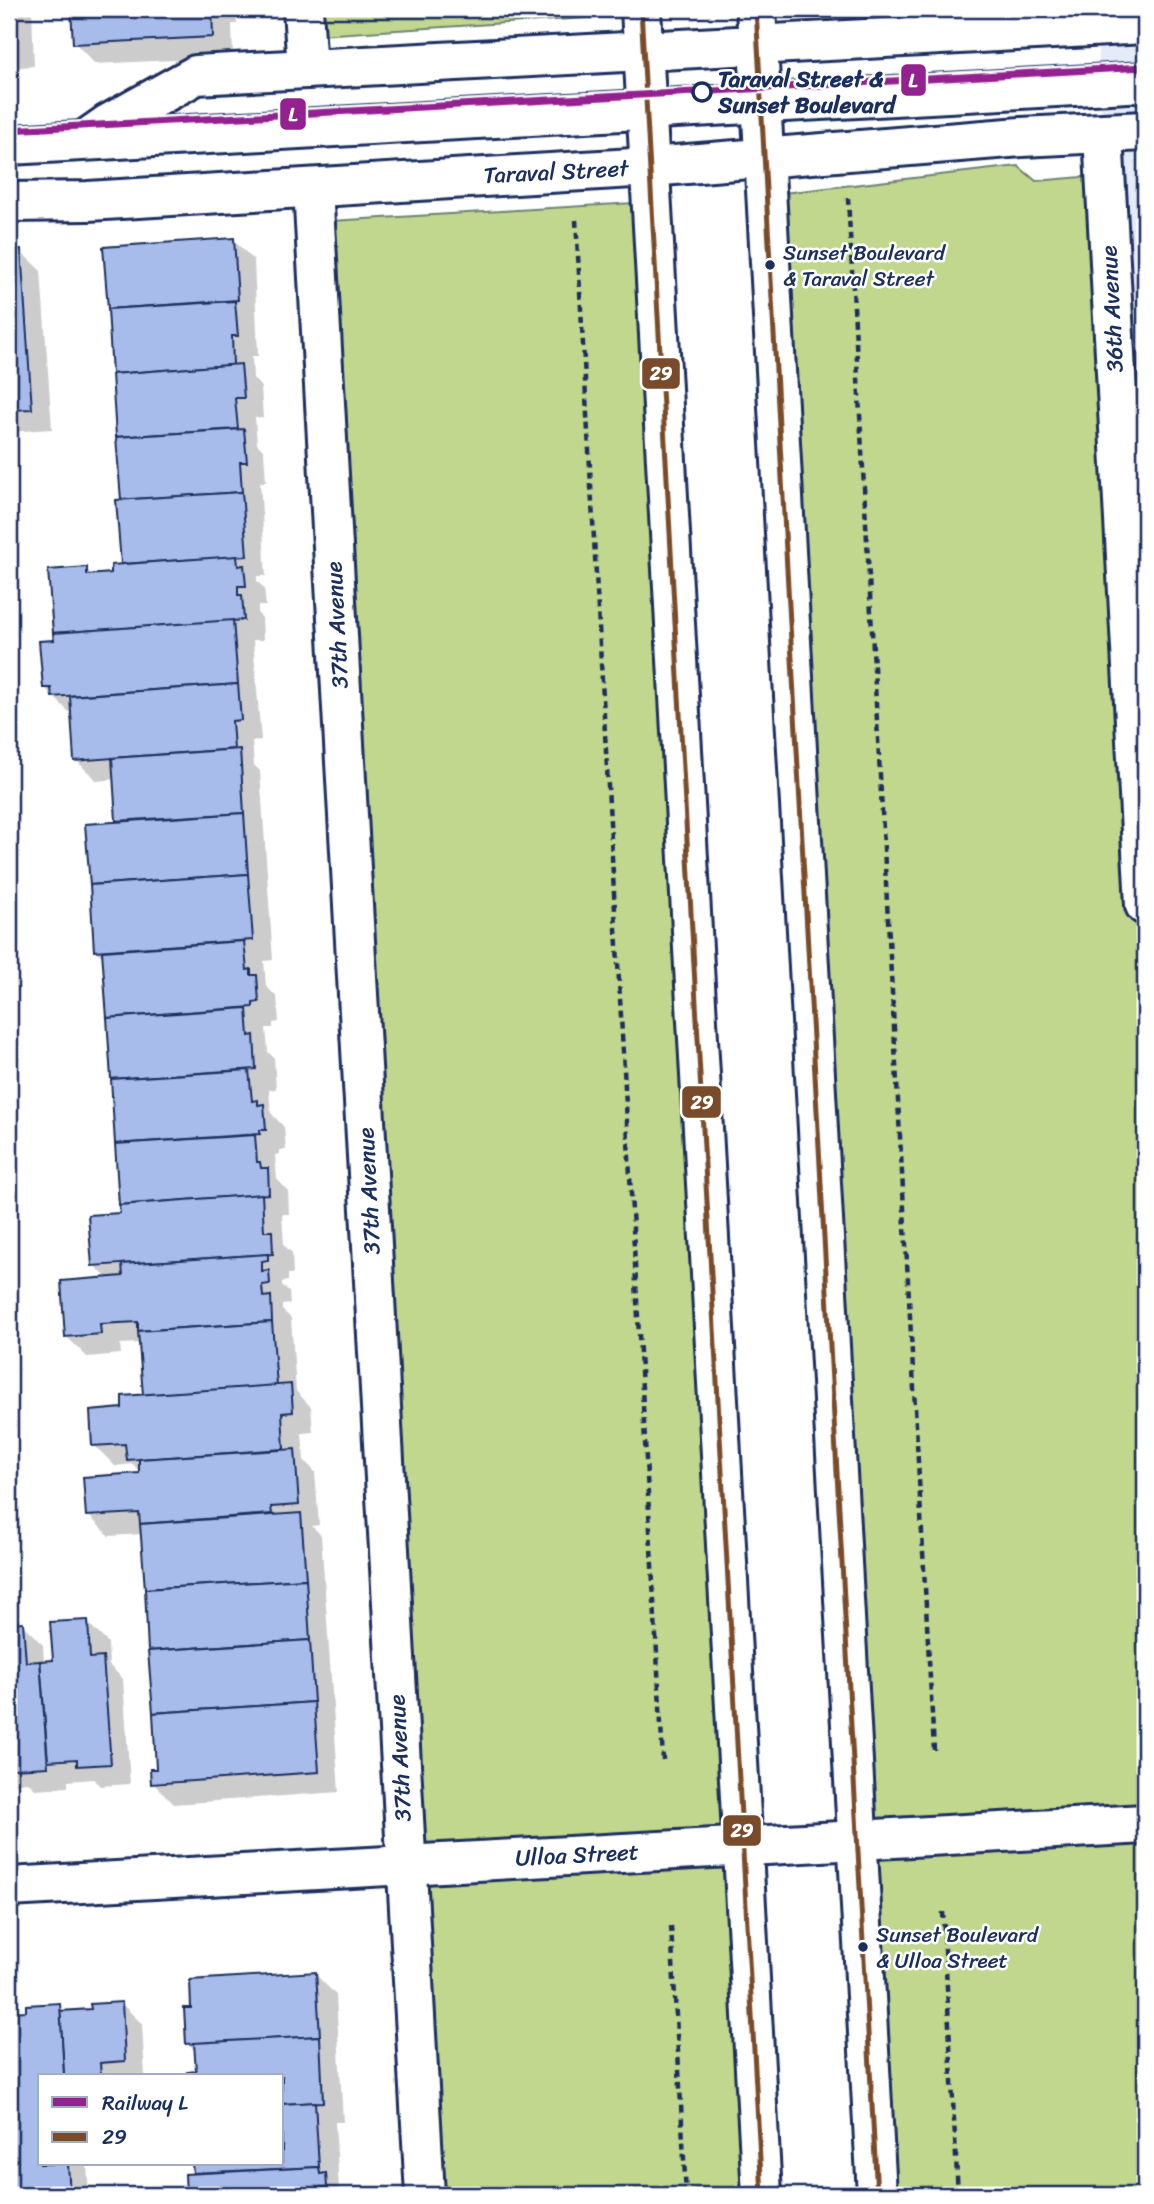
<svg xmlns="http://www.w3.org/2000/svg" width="1154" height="2204" viewBox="0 0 1154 2204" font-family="Sriracha,sans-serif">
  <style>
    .built { fill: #e5ebf9 }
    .green { fill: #c1d78d; stroke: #6e8376; stroke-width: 2 }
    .shadow { fill: #0003 }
    .building { fill: #a7bcea; stroke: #1b2f5e; stroke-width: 2 }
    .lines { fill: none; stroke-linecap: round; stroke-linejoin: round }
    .street-casing { stroke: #1b2f5e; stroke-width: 44 }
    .secondary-casing { stroke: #1b2f5e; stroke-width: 44 }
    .path { stroke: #1b2f5e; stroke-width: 4.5; stroke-dasharray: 7 5; stroke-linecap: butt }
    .street { stroke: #fff; stroke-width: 38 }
    .secondary { stroke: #fff; stroke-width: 38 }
    .bus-1-casing { stroke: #fff; stroke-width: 10 }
    .bus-1 { stroke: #7a4b2a; stroke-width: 5 }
    .rail-1-casing { stroke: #fff; stroke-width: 12 }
    .rail-1 { stroke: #932290; stroke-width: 7 }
    .stop-dot { fill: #fff; stroke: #1b2f5e; stroke-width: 3.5 }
    .bus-dot { fill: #1b2f5e; stroke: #fff; stroke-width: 2.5 }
    .labels { text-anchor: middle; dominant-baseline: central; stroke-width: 5; stroke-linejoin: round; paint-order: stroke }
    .bus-label { font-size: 21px; fill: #1b2f5e; stroke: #fff; text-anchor: start }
    .stop-label { font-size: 23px; font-weight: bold; fill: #1b2f5e; stroke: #fff; text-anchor: start }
    .street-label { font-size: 23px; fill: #1b2f5e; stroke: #fff }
    .line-badge { stroke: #fff; stroke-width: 2.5 }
    .badge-label { font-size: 19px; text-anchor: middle; font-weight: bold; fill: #fff }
  </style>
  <rect width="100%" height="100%" fill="#fff"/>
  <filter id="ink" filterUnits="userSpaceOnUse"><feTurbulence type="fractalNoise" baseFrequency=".0143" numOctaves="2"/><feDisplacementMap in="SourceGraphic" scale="14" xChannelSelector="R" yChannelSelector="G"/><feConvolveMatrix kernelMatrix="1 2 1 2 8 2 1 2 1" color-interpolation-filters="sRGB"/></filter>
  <g filter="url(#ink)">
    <!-- built -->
    <path class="built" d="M1096 9H1145V382L1116 384Z"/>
    <!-- green -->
    <g class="green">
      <path d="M303 9H728L304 36Z"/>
      <path d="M1018 166 1036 181 1105 175 1145 896V2195H877L766 195Z"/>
      <path d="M651 202 762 2195H425L314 222Z"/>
    </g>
    <!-- shadow -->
    <g class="shadow">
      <path d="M9 9H32L34 66 9 68Z"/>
      <path d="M73 9H236L237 24H232L233 57 95 64 75 43Z"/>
      <path d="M233 240 254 260 258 356H252L253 378 261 387 263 418H255L257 444 264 451 266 482H260L266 576H257V581L264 588 266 606H258V614L262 618 263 640H253L261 740 252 741 254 765 260 771 273 960 264 961 266 986 277 997 279 1022 273 1023V1028H266L268 1052 274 1058 276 1089 269 1090 271 1113 284 1127 286 1150H280V1154L275 1155 277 1179 288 1191 289 1214H282L284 1245 292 1253 293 1274H288V1281L282 1282V1285L289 1292 290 1304 282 1305V1310L291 1318 296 1391 311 1407 313 1432 302 1433 304 1460 315 1472 319 1525 312 1526 321 1535 339 1792 174 1804 153 1783 158 1771 143 1534 109 1536 88 1515 141 1475 133 1464 115 1466 94 1445 124 1410 145 1397 141 1343 120 1344 121 1354 87 1357 66 1336 108 1279 94 1265 122 1215 105 959 96 951 118 823 115 779 97 781 76 760 73 716 44 687 56 641 86 569 93 576 113 574 123 566 118 502H123L105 249Z"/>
      <path d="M20 251 41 271 52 429 9 432V252Z"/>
      <path d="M87 1622 108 1643 109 1665 123 1679 130 1784 100 1786 94 1779 68 1781V1787L35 1789 28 1782 9 1784V1625L22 1624 43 1645 44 1663 55 1662Z"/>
      <path d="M315 1974 336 1995 343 2122H335L339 2189 346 2195H188L187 2176 194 2175V2164H282V2076H189V2073L197 2072 196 2052 188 2043Z"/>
      <path d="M122 2004 142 2024 145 2076H40V2164H87L89 2195H9V2014L28 2013 59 2005 67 2013 93 2011Z"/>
    </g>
    <!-- building -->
    <g class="building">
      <path d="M9 9H13L15 46H9Z"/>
      <path d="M71 9H212L213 37 73 44Z"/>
      <path d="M234 238 238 300 108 309 103 247Z"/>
      <path d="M21 249 32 409 9 410V250Z"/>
      <path d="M235 301 238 336H232L233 365 112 374 108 309Z"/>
      <path d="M241 364 244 398H235L238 429 116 437 112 374Z"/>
      <path d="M244 429 247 462H240L242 492 121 500 116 437Z"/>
      <path d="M242 492 247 556 121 564 116 500Z"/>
      <path d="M237 556 238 566 244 565 246 586H238V595H242L244 620 53 633 48 570 87 567V575L111 573V565Z"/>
      <path d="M233 620 238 684 52 697 51 688H43L39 641 54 640 53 633Z"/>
      <path d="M238 684 241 720 232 721 234 749 74 761 70 696Z"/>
      <path d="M240 749 244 813 116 821 112 758Z"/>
      <path d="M244 813 248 874 90 885 85 824Z"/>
      <path d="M248 874 253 940 94 951 90 885Z"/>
      <path d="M244 941 247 970 251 969V975H257L259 1002 253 1003V1007L107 1018 102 951Z"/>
      <path d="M247 1008 249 1036 254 1035 256 1069 111 1079 107 1018Z"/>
      <path d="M249 1070 252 1101 258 1100V1105L264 1104 266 1130H260V1134L115 1144 111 1079Z"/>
      <path d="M255 1135 257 1162H260L261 1168H268L269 1194 119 1205 115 1144Z"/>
      <path d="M262 1194 264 1231H272L273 1254 92 1266 88 1215 120 1213 119 1205Z"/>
      <path d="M268 1254V1260L262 1261V1271L269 1270 270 1284 262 1285 263 1297 271 1296 272 1322 138 1331V1322L100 1324 101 1334 65 1337 61 1281 123 1276 122 1264Z"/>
      <path d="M272 1322 277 1386 143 1395 138 1331Z"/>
      <path d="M291 1384 293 1412 282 1413 284 1449 127 1460 125 1444 92 1446 90 1411 122 1408V1396Z"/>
      <path d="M295 1449 299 1505 271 1507 272 1514 140 1524 139 1513 86 1516 83 1477 139 1473V1459Z"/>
      <path d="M301 1513 306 1579 145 1589 140 1524Z"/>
      <path d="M306 1579 310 1640 148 1651 145 1589Z"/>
      <path d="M88 1620 90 1658 103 1657 111 1764 77 1766V1759L48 1761 40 1661 53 1660 50 1622Z"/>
      <path d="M23 1622 26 1662 40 1661 48 1767 13 1769 12 1762H9V1623Z"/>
      <path d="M310 1640 314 1702 153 1713 148 1651Z"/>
      <path d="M314 1702 319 1772 151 1784 150 1769H156L153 1713Z"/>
      <path d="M316 1972 320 2036 186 2044 184 2008H191L190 1980Z"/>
      <path d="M122 2002 125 2061 100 2063 101 2076H64L60 2011 91 2009 90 2004Z"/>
      <path d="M60 2003 64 2076H40V2164H68L70 2195H9V2012L26 2011V2005Z"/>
      <path d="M320 2036 323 2102 282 2104V2076H188L187 2072 196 2071 194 2043Z"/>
      <path d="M315 2102 319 2167 193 2173 192 2164H282V2104Z"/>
      <path d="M319 2167 320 2174 326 2173 327 2187H321L322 2195H186L185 2174Z"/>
    </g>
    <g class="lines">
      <!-- street casing -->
      <g class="street-casing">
        <g id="street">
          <path d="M303 9 307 69"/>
          <path d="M1103 134 1145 905"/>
          <path d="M313 188 425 2195"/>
          <path d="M9 1887 1145 1824"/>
        </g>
      </g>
      <!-- secondary casing -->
      <g class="secondary-casing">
        <g id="secondary">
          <path d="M641 9 762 2195"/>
          <path d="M756 9 877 2195"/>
          <path d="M88 138 108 124 196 75 1145 24"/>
          <path d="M9 145 1145 82"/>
          <path d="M9 202 88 201 650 167 1021 137 1145 131"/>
        </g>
      </g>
      <!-- path -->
      <g class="path">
        <path d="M848 198 934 1750"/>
        <path d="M576 220 663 1760"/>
        <path d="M943 1912 958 2195"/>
        <path d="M671 1926 686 2195"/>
      </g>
      <!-- street -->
      <use href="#street" class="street"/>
      <!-- secondary -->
      <use href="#secondary" class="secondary"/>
      <!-- bus-1 casing -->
      <g class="bus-1-casing">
        <g id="bus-1">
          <path d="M641 9 762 2195"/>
          <path d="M756 9 877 2195"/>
        </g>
      </g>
      <!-- bus-1 -->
      <use href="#bus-1" class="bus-1"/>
      <!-- rail-1 casing -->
      <g class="rail-1-casing">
        <path id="rail-1" d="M9 130 1145 67"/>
      </g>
      <!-- rail-1 -->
      <use href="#rail-1" class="rail-1"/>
    </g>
  </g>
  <!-- markers -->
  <circle class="stop-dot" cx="702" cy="92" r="9"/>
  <g class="bus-dot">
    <circle cx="770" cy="265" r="6"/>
    <circle cx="863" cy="1947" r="6"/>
  </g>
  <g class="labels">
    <!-- bus labels -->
    <g class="bus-label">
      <text x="783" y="253">Sunset Boulevard<tspan x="783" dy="26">&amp; Taraval Street</tspan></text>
      <text x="876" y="1935">Sunset Boulevard<tspan x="876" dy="26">&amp; Ulloa Street</tspan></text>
    </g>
    <!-- stop labels -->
    <g class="stop-label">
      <text x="718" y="79">Taraval Street &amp;<tspan x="718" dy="26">Sunset Boulevard</tspan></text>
    </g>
    <!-- street labels -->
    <g class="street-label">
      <text transform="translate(556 172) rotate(-3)">Taraval Street</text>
      <text transform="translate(1112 309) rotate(-93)">36th Avenue</text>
      <text transform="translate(337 625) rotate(-93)">37th Avenue</text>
      <text transform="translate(369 1191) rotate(-93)">37th Avenue</text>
      <text transform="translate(400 1758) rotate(-93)">37th Avenue</text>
      <text transform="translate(577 1855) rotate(-3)">Ulloa Street</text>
    </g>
  </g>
  <g class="line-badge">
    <rect x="900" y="63" width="27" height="34" rx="7" fill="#932290"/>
    <rect x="279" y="97" width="28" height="34" rx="7" fill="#932290"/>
    <rect x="641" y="357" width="40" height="33" rx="7" fill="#7a4b2a"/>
    <rect x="681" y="1085" width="41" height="34" rx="7" fill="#7a4b2a"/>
    <rect x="722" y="1814" width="40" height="33" rx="7" fill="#7a4b2a"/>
  </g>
  <g class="badge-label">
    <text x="913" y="87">L</text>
    <text x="293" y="121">L</text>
    <text x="661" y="380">29</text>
    <text x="702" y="1109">29</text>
    <text x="742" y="1837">29</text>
  </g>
  <!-- margin -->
  <rect width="1154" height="2204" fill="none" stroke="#fff" stroke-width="35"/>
  <rect x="18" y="18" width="1119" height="2169" fill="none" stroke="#1b2f5e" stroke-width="2.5" filter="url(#ink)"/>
  <!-- legend -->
  <rect x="38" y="2074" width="245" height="91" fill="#ffffff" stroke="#a4acbf" stroke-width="2"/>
  <rect x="52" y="2097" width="35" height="10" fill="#932290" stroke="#a4acbf" stroke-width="2"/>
  <text x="102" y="2110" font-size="21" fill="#1b2f5e">Railway L</text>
  <rect x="52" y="2132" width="35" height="10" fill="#7a4b2a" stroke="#a4acbf" stroke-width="2"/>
  <text x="102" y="2144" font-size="21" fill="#1b2f5e">29</text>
</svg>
